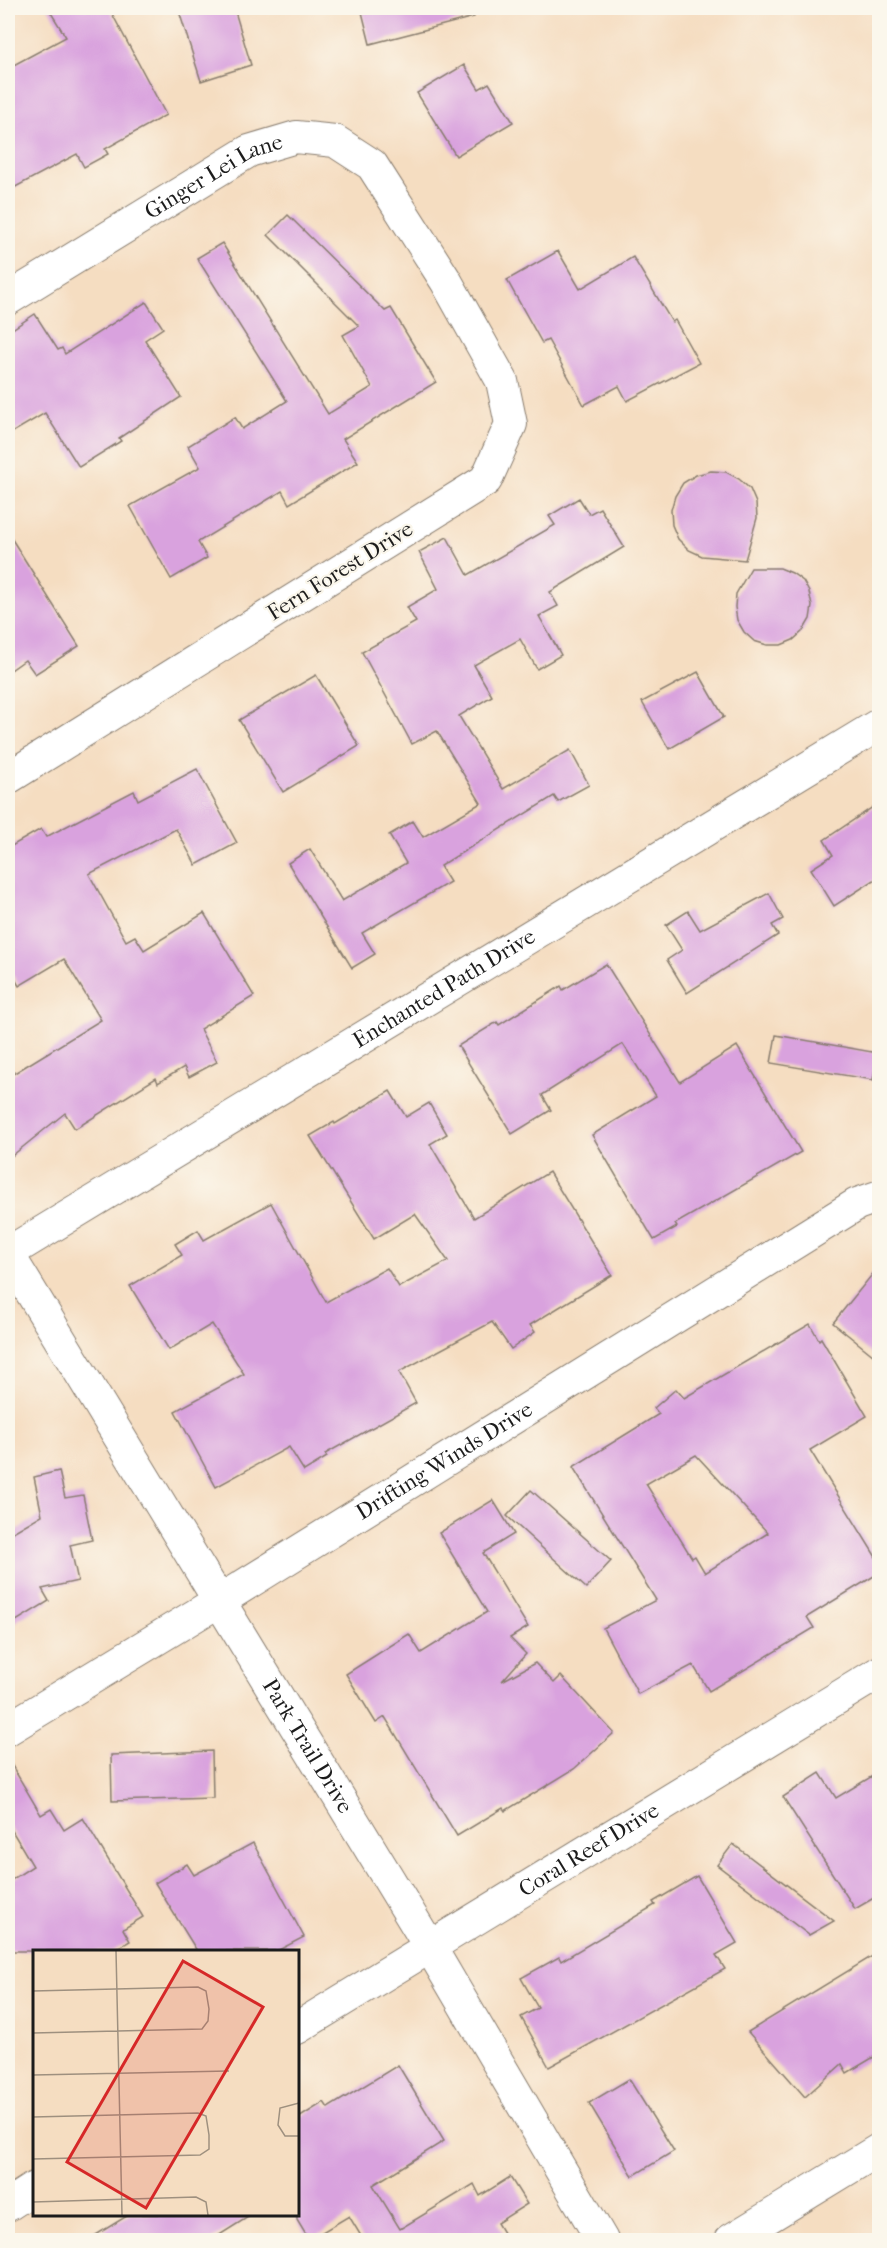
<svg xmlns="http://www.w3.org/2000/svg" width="887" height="2248" viewBox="0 0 887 2248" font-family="'IM FELL French Canon',serif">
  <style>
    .building { fill: #d9a2de; fill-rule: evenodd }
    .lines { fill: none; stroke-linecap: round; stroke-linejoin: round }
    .minor-casing { stroke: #887c6e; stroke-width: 34 }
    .minor { stroke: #fff; stroke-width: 32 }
    .labels { text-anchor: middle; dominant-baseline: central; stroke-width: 4.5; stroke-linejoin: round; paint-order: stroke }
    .street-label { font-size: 22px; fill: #1c1c1c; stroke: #fbf7ec }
    .inset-road { fill: none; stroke: #9e907f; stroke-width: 1.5 }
    .view { fill: #d62828; fill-opacity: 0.15; stroke: #d62828; stroke-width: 3 }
    .inset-edge { fill: none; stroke: #1c1c1c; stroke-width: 3 }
  </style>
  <rect width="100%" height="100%" fill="#fbf7ec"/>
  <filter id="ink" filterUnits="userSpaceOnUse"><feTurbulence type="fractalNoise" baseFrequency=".0167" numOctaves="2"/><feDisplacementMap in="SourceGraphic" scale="12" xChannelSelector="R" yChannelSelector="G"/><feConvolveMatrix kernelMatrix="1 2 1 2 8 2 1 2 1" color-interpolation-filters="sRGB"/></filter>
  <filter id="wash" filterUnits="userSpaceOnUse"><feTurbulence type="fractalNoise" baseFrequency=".008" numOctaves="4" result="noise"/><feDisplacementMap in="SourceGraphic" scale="24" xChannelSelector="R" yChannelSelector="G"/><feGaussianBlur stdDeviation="1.35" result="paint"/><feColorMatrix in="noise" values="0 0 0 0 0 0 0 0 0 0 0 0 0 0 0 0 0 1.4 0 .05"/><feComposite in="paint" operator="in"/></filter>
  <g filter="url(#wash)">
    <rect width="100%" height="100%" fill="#f5ddc1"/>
    <g id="blocks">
      <!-- building -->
      <g class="building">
        <path d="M48 8H109L166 115 105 149 108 154 84 167 77 154 8 191V68L66 37Z"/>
        <path d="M178 8H234L251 65 201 81Z"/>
        <path d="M361 8H473L474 17 370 44Z"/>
        <path d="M464 65 479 89 489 83 513 122 456 156 417 93Z"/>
        <path d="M288 215 385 311 391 308 436 382 343 439 358 462 289 504 282 491 198 542 207 558 171 579 130 506 200 467 188 446 235 417 242 429 287 401 197 258 222 243 328 414 372 387 343 335 359 326 268 235Z"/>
        <path d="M558 251 580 289 633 257 672 322 675 320 699 363 627 401 619 386 584 405 548 340 542 343 507 280Z"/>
        <path d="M146 302 163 328 145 340 181 397 119 438 121 441 79 467 45 413 8 435V332L35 314 58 350 62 348 65 354Z"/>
        <path d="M711 471 726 472 739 479 750 489 756 503 757 518 745 560 702 556 689 550 678 539 672 525 671 510 675 496 683 483 696 475Z"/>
        <path d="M579 498 589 514 600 508 624 547 550 592 558 606 539 616 561 655 537 669 520 639 474 665 492 696 459 716 503 789 570 750 589 785 558 802 554 796 440 866 450 882 362 933 375 954 352 968 288 863 310 849 342 901 406 863 389 835 413 821 423 837 481 803 437 731 412 744 362 652 416 622 407 607 438 589 419 552 447 537 468 575 555 525 549 516Z"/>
        <path d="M8 533 79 646 35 674 25 660 8 672Z"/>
        <path d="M751 568H780L792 573 803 581 809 592 812 606 810 619 803 631 793 640 781 645H767L754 641 744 632 737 620 735 607 736 594Z"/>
        <path d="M698 672 724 717 669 749 642 702Z"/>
        <path d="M316 675 359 746 283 792 239 720Z"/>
        <path d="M197 769 237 843 196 865 176 829 89 874 126 941 135 936 144 950 204 913 254 996 200 1029 217 1062 189 1077 184 1067 158 1083 156 1078 75 1129 65 1113 8 1159V1077L101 1020 64 959 19 986 8 967V848L41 829 46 837 134 791 138 800Z"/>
        <path d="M879 803V877L834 906 811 869 833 855 824 840Z"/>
        <path d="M769 893 783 919 772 925 778 935 687 993 667 960 682 950 666 925 688 911 700 930Z"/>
        <path d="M606 964 680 1082 737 1046 801 1152 675 1224 677 1227 654 1240 592 1135 656 1096 623 1044 542 1095 551 1110 512 1134 458 1046 497 1022 499 1025 561 986 563 990Z"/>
        <path d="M776 1035 878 1053 873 1080 771 1063Z"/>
        <path d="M390 1091 406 1117 429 1103 447 1134 430 1144 474 1218 549 1172 612 1275 530 1325 535 1332 511 1349 492 1322 399 1372 416 1403 325 1454 327 1457 304 1471 289 1447 216 1487 175 1411 244 1374 212 1324 169 1350 130 1286 182 1255 175 1244 198 1230 204 1240 271 1203 326 1302 387 1268 399 1287 448 1261 415 1214 374 1239 310 1136 334 1122 335 1124Z"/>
        <path d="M879 1266V1360L833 1323Z"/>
        <path d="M810 1324 819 1340 821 1338 867 1416 810 1450 879 1562V1573L807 1617 814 1628 709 1691 693 1665 638 1694 603 1628 656 1600 573 1467 659 1414 654 1408 676 1389 684 1398ZM696 1455 768 1533 705 1573 695 1556 692 1558 646 1484Z"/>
        <path d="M59 1471 65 1498 83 1495 92 1540 70 1545 78 1581 42 1589 49 1601 8 1626V1535L42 1515 34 1477Z"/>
        <path d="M531 1490 611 1561 586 1588 507 1516Z"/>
        <path d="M493 1500 514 1534 483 1553 528 1627 510 1638 526 1654 502 1681 535 1663 554 1683 561 1676 614 1733 574 1769 505 1811 503 1808 457 1836 385 1717 376 1723 346 1674 409 1634 421 1653 487 1612 439 1533Z"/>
        <path d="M212 1751 213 1798 112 1801 111 1755Z"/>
        <path d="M8 1759 41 1815 51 1809 64 1830 83 1818 143 1917 123 1929 130 1941 113 1951H8V1882L33 1866 8 1824Z"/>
        <path d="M879 1772V1895L855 1909 783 1797 820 1773 836 1798Z"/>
        <path d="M253 1843 304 1937 277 1951H197L155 1883 187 1864 194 1875Z"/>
        <path d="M733 1844 834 1921 809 1935 717 1865Z"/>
        <path d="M697 1876 737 1943 716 1955 725 1969 549 2067 521 2017 538 2008 521 1978 559 1957 561 1961 655 1905 653 1902Z"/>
        <path d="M879 1952V2054L847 2073 842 2064 805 2097 748 2032Z"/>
        <path d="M398 2065 444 2141 373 2185 400 2229 474 2184 480 2196 510 2177 527 2204 497 2223 508 2241H364L349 2216 309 2240 297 2220V2119L324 2102 328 2108Z"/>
        <path d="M629 2079 674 2151 633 2176 589 2103Z"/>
        <path d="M130 2214H253L210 2241H86Z"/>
      </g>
    </g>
  </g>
  <g filter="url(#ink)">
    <use href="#blocks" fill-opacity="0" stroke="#887c6e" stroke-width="1.5"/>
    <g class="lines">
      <!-- minor casing -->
      <g class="minor-casing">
        <g id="minor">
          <path id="s1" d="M8 299 249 151 296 137 335 141 372 165 446 281 502 381 511 424 486 480 8 778"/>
          <path id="s2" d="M8 1253 880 724"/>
          <path id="s3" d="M8 1254 430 1947 602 2240"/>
          <path id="s4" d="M8 1729 219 1601 857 1204 880 1196"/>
          <path id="s5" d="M297 2028 880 1672"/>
          <path d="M8 2205 34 2188"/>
          <path d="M731 2240 880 2149"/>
        </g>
      </g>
      <!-- minor -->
      <use href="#minor" class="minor"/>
    </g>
  </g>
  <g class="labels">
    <!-- street labels -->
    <g class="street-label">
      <text stroke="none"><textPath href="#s1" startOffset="240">Ginger Lei Lane</textPath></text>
      <text transform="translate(340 571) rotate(-32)">Fern Forest Drive</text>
      <text stroke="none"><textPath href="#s2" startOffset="510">Enchanted Path Drive</textPath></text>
      <text stroke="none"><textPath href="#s4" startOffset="512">Drifting Winds Drive</textPath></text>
      <text stroke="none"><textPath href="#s3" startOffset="576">Park Trail Drive</textPath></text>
      <text stroke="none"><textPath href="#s5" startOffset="342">Coral Reef Drive</textPath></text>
    </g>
  </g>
  <!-- overview -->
  <g transform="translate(33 1950)">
    <rect width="266" height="266" fill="#f5ddc1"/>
    <path class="inset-road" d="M83 1 89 265M0 41 165 37 173 41 176 59 175 71 169 79 0 83M0 125 196 121M266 153 247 158 245 175 252 186H266M0 167 165 163 173 166 176 185V199L167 205 0 209M0 252 163 247 173 252 175 265"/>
    <path class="view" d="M150 11 230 57 113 258 34 212Z"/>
    <rect width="266" height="266" class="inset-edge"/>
  </g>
  <!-- margin -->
  <rect width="887" height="2248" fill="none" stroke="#fbf7ec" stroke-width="30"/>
</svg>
